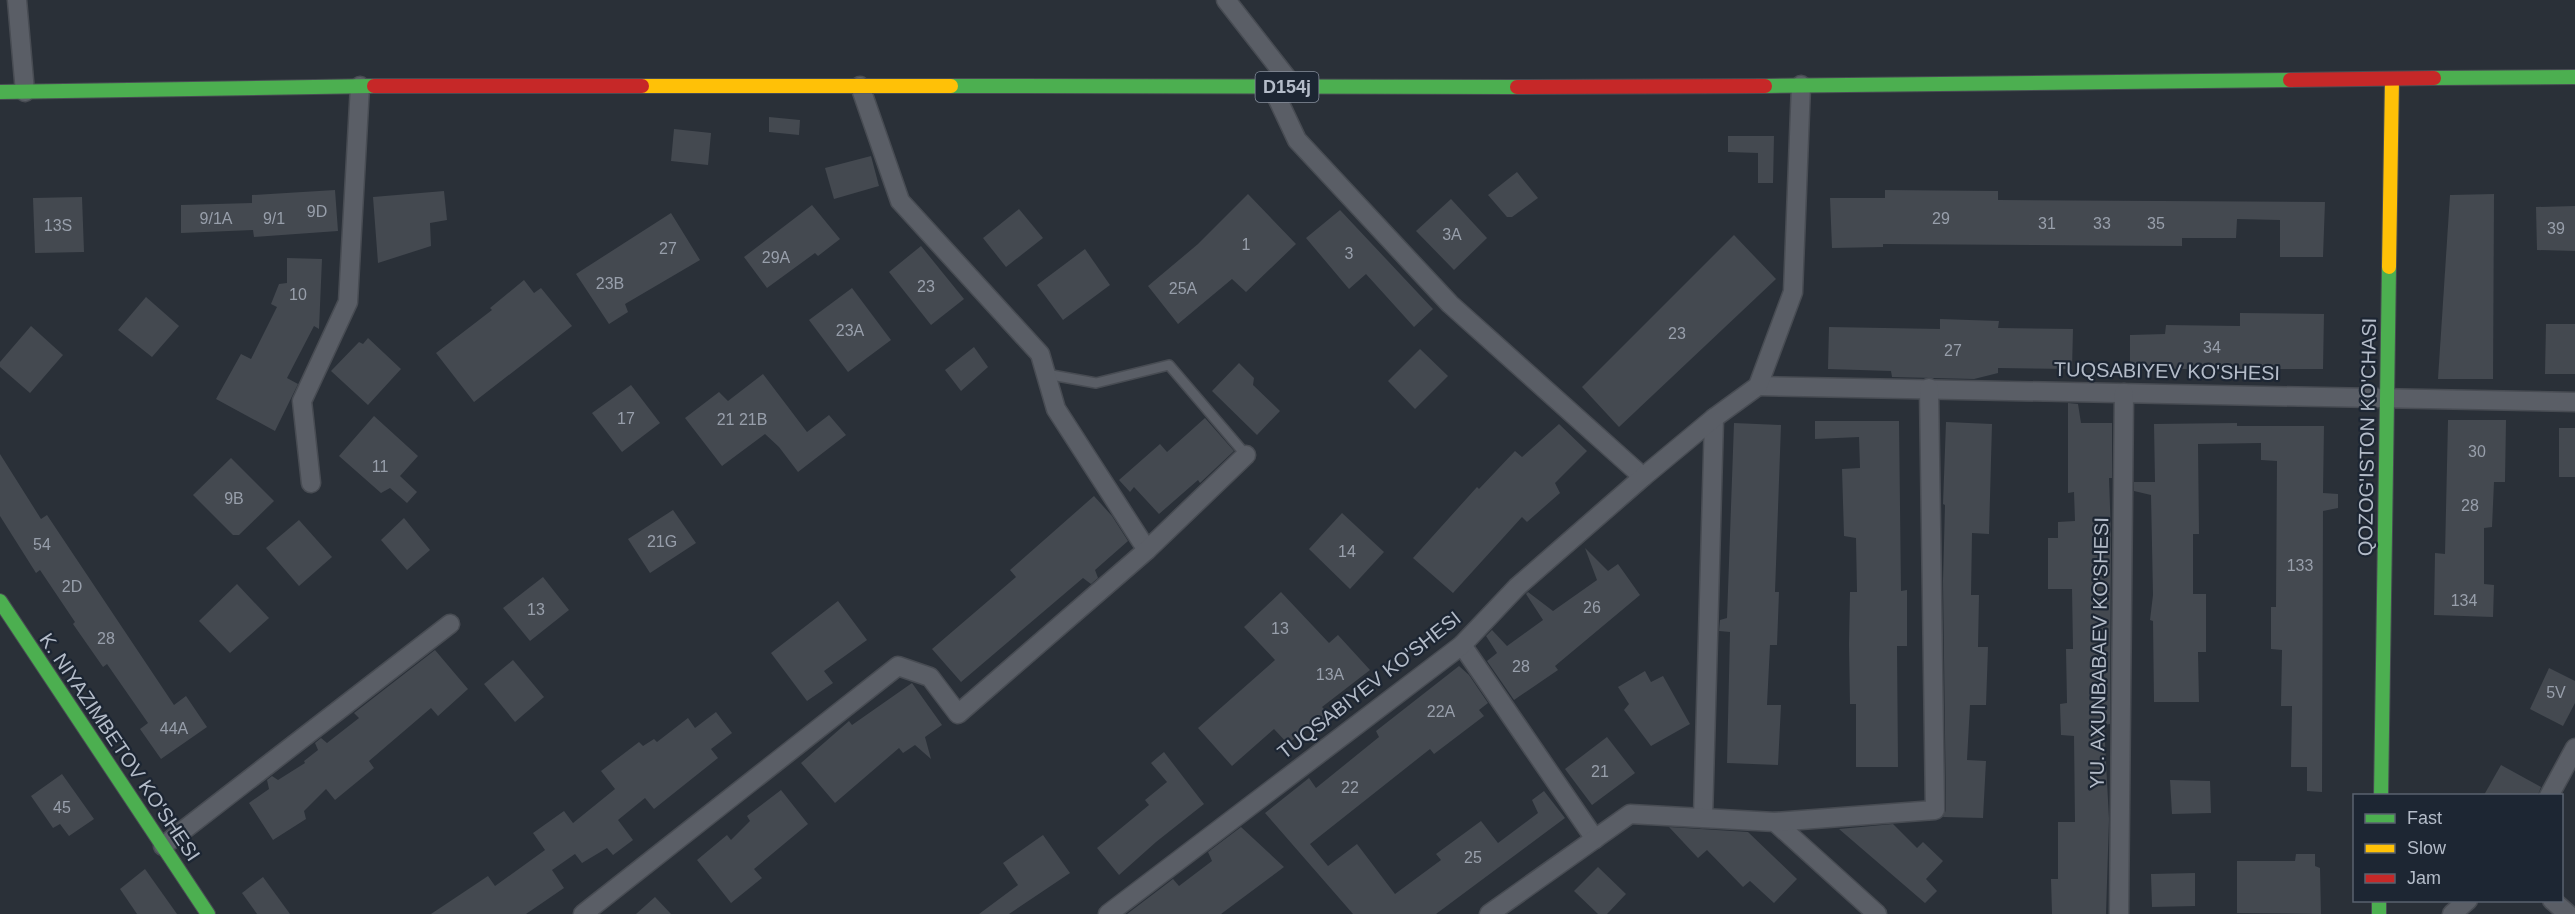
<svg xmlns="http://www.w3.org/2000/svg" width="2575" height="914" viewBox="0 0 2575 914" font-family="Helvetica,sans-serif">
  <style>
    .building { fill: #444950 }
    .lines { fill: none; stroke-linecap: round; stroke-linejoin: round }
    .lane-casing { stroke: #484c53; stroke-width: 12 }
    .street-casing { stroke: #484c53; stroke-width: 21 }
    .fast-casing { stroke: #484c53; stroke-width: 16 }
    .slow-casing { stroke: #484c53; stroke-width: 16 }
    .jam-casing { stroke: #484c53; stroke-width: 16 }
    .lane { stroke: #5a5e66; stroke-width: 9 }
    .street { stroke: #5a5e66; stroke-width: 18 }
    .fast { stroke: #4caf50; stroke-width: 14 }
    .slow { stroke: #ffc107; stroke-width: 14 }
    .jam { stroke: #c62828; stroke-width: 14 }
    .labels { text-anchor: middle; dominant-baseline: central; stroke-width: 4.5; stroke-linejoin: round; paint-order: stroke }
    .number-label { font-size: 16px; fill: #989fab }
    .shield { fill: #1d2633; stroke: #878f9c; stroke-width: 1.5 }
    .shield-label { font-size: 18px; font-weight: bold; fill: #b4bcc9 }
    .street-label { font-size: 20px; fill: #b4bcc9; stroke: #1d2633 }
  </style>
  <rect width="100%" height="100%" fill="#2a3038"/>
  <!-- building -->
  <g class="building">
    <path d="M769 117 800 120 799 135 769 132Z"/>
    <path d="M674 129 711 133 708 165 671 161Z"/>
    <path d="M1728 136H1774L1773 183H1758V153L1728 152Z"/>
    <path d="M871 156 879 186 834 199 825 168Z"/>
    <path d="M1517 172 1538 198 1512 217H1507L1488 195Z"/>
    <path d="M335 190 338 231 254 237 253 230 181 233V205L252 203V195Z"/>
    <path d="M1885 190 1998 191V200L2325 202 2323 257H2280V220L2237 219 2236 238H2182V246L1883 244V247L1832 248 1830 198H1885Z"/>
    <path d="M444 191 447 220 430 223 431 246 378 263 373 197Z"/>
    <path d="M1248 194 1296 244 1246 292 1232 279 1178 324 1148 286 1198 244Z"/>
    <path d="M2494 194 2493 379H2438L2450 195Z"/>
    <path d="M82 197 84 252 35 253 33 198Z"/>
    <path d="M1451 199 1487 238 1454 270 1416 231Z"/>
    <path d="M812 205 840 239 818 256 815 253 767 288 744 257Z"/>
    <path d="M2575 206V251L2537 250 2536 207Z"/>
    <path d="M1019 209 1043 238 1006 267 983 238Z"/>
    <path d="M1340 210 1433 309 1414 327 1366 274 1349 289 1306 238Z"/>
    <path d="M671 213 700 260 625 304 628 312 609 324 576 274Z"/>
    <path d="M1734 235 1776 279 1619 427 1582 387Z"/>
    <path d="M921 246 964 299 931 325 889 272Z"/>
    <path d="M1085 249 1110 285 1063 320 1037 285Z"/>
    <path d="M287 258 322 259 319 329 314 326 287 378 298 384 275 431 216 399 241 354 251 359 277 307 271 304 279 284 287 283Z"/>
    <path d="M524 280 534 293 541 288 572 326 474 402 436 353 492 310 490 308Z"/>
    <path d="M852 288 891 340 848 372 809 320Z"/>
    <path d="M146 297 179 326 152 357 118 330Z"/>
    <path d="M2240 313 2324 314 2323 369H2130V335L2165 334 2166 325 2240 326Z"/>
    <path d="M1940 319 1999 321 1998 328 2073 329 2072 369 1998 368V373L1974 379 1892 377 1891 371 1828 369 1829 327 1940 329Z"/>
    <path d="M2546 324H2575V374H2545Z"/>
    <path d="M31 326 63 355 30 393 0 367V362Z"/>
    <path d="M368 338 401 369 368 405 331 371 359 342 363 344Z"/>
    <path d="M974 347 988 367 961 391 945 370Z"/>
    <path d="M1420 349 1448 376 1415 409 1388 381Z"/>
    <path d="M1239 363 1254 378 1253 385 1280 411 1257 435 1212 391Z"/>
    <path d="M763 374 807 432 829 415 846 435 798 472 779 447 765 434 722 466 685 418 719 392 728 401Z"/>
    <path d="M631 385 660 423 622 452 592 413Z"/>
    <path d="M2068 403 2078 404 2081 423H2112V478H2109L2111 536 2110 724 2104 725 2109 819 2106 914H2052L2051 879H2058V822H2075L2074 736 2061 735 2060 704 2067 703 2066 649H2073L2072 589H2048V538H2058V522L2075 521 2074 492 2068 493Z"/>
    <path d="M374 416 418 456 400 476 417 492 407 503 390 488 381 493 339 456Z"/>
    <path d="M1205 418 1234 451 1200 483 1198 480 1159 514 1134 487 1130 492 1119 480 1160 444 1167 452Z"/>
    <path d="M2448 420H2506L2505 482H2494L2492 527 2484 528V584L2494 585 2493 617 2434 615 2435 553 2445 554Z"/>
    <path d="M1815 421H1899L1901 591 1907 590V646H1897L1898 767H1856V704H1850L1849 644 1850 592H1857L1856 538 1844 536 1842 469 1860 468 1859 437 1815 439Z"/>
    <path d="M1946 422 1992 424 1989 534 1972 533 1971 595H1979L1978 647H1988L1986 705H1970L1967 760 1986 761 1983 818 1943 817 1946 810 1943 581 1945 505 1943 504Z"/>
    <path d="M1734 423 1781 425 1775 592H1779L1777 645H1770L1767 705H1781L1778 765 1727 763 1730 632 1719 631 1720 620 1727 618Z"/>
    <path d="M2237 423V426H2324L2323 493 2338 494V508L2323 511 2322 792 2307 791V767H2291L2292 706H2281L2282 650 2271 649V607H2276L2277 461 2261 460V443L2198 444 2199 534H2193V594H2206V652H2198L2199 702H2154L2153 621 2150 620 2153 595 2151 495 2134 491V482H2155L2154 424Z"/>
    <path d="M1559 424 1587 451 1555 483 1560 493 1527 522 1522 517 1453 593 1413 558 1477 487 1479 489 1515 451 1522 457Z"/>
    <rect x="2559" y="428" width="16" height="49"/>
    <path d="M0 454 41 519 47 515 174 705 186 696 207 727 161 759 140 729 148 723 107 664 103 667 73 624 75 622 40 570 36 573 0 516Z"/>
    <path d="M231 458 274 501 239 535H233L193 495Z"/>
    <path d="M1094 496 1112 516 1128 541 1095 570 1098 578 1091 584 1083 578 961 682 932 649 1016 577 1010 570Z"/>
    <path d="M673 510 696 543 650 573 628 539Z"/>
    <path d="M1342 513 1384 552 1350 589 1309 549Z"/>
    <path d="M404 518 430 550 407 570 381 540Z"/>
    <path d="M299 520 332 557 299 586 266 548Z"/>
    <path d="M1585 548 1608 571 1618 564 1640 595 1555 666 1558 670 1514 700 1487 661 1497 653 1486 636 1492 630 1507 646 1543 620 1526 594 1528 592 1553 611 1597 580Z"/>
    <path d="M543 577 569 610 530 641 503 608Z"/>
    <path d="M237 584 269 618 230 653 199 621Z"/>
    <path d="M1281 592 1329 643 1338 635 1370 670 1322 707 1332 717 1315 733 1308 727 1288 744 1274 729 1232 766 1198 728 1275 660 1244 627Z"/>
    <path d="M838 601 867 640 824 671 833 683 807 701 771 653Z"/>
    <path d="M435 650 468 689 438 716 431 708 369 761 374 768 335 800 326 789 304 811 306 819 273 840 249 803 269 789 267 780 272 776 278 780 305 763 304 761 318 750 315 743 321 738 327 743 359 718 354 713Z"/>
    <path d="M513 660 544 697 515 722 484 684Z"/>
    <path d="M1459 666 1469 675 1488 703 1479 710 1484 716 1434 754 1430 749 1310 844 1328 866 1357 844 1395 894 1441 860 1436 854 1481 821 1498 843 1538 813 1532 800 1544 791 1565 818 1436 914H1353L1265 813 1309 778 1316 788 1379 737 1376 731Z"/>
    <path d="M2549 668 2575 681V703L2563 726 2530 709Z"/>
    <path d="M1645 671 1651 682 1663 676 1690 724 1651 746 1624 710 1629 704 1618 687Z"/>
    <path d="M912 683 942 725 925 737 931 759 915 745 903 753 899 748 835 803 801 763 849 721 852 725Z"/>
    <path d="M716 712 732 733 711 749 718 758 654 809 645 798 618 820 633 840 613 855 607 848 582 863 575 854 552 870 564 888 526 914H431L488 876 495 886 545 850 533 833 564 811 573 823 615 789 601 771 639 742 643 746 654 739 657 742 688 718 695 728Z"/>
    <path d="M1607 737 1635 773 1592 805 1565 769Z"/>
    <path d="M1164 752 1204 804 1156 842 1119 875 1097 848 1149 805 1145 800 1167 782 1151 763Z"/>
    <path d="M2501 765 2541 787 2538 795H2484Z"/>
    <path d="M62 774 94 819 69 836 60 824 53 828 31 796Z"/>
    <path d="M2170 780 2210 781 2211 813 2172 814Z"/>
    <path d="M781 790 808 824 754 869 762 878 731 903 697 860 727 835 731 840 750 821 747 816Z"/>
    <path d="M1893 824 1917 848 1923 842 1943 861 1926 879 1937 891 1925 903 1839 829Z"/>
    <path d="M1241 827 1284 867 1221 914H1127L1173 879 1179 886 1212 861 1208 852Z"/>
    <path d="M1669 827 1748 832 1797 879 1774 903 1750 881 1743 887 1707 850 1698 858Z"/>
    <path d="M1043 835 1070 873 1009 914H979L1018 885 1003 863Z"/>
    <path d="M2296 854H2315V866L2320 868 2321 914 2237 913V861H2295Z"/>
    <path d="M1598 867 1626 894 1607 914H1598L1574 891Z"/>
    <path d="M145 869 177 914H137L120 889Z"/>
    <path d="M2195 873V906L2152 907 2151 874Z"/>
    <path d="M263 877 290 914H257L242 893Z"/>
    <path d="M655 897 671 914H636Z"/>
  </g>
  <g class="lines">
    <!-- lane casing -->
    <g class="lane-casing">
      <path id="lane" d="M1046 374 1096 383 1169 365 1246 455"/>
    </g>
    <!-- street casing -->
    <g class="street-casing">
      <g id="street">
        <path d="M17 0 25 92"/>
        <path d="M1226 0 1294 87"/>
        <path d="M860 86 900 201 1040 354 1056 409 1147 550"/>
        <path d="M1272 87 1297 140 1450 304 1643 477"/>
        <path d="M1758 386 2575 402"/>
        <path d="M311 483 302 401 348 302 360 86"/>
        <path d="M1462 645 1595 839"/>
        <path d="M2549 796 2575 748"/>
        <path d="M1703 818 1714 418"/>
        <path d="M1775 822 1877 914"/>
        <path d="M163 846 450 624"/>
        <path d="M2552 900 2568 914"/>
        <path d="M583 914 898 666 930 677 958 714 1147 550 1246 455"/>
        <path d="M1108 914 1462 645 1517 587 1643 477 1714 418 1758 386 1793 292 1801 85"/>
        <path d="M1489 914 1630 814 1775 822 1935 810 1929 388"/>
        <path d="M2119 914 2124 393"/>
        <path d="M2452 914 2468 900"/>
      </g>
    </g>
    <!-- fast casing -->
    <g class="fast-casing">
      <g id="fast">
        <path d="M2434 78 2575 77"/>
        <path d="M951 86 1517 87"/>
        <path d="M1765 86 2290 80"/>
        <path d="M0 92 374 86"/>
        <path d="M0 601 208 914"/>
        <path d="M2381 796 2389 267"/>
        <path d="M2379 900V914"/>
      </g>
    </g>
    <!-- slow casing -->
    <g class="slow-casing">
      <g id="slow">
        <path d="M642 86H951"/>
        <path d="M2389 267 2392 79"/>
      </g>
    </g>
    <!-- jam casing -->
    <g class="jam-casing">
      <g id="jam">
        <path d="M2290 80 2434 78"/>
        <path d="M374 86H642"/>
        <path d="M1517 87 1765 86"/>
      </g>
    </g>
    <!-- lane -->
    <use href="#lane" class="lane"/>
    <!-- street -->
    <use href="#street" class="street"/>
    <!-- fast -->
    <use href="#fast" class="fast"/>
    <!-- slow -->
    <use href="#slow" class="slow"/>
    <!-- jam -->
    <use href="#jam" class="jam"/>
  </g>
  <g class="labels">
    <!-- number labels -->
    <g class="number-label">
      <text x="317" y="211">9D</text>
      <text x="216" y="218">9/1A</text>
      <text x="274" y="218">9/1</text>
      <text x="1941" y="218">29</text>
      <text x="2047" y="223">31</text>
      <text x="2102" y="223">33</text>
      <text x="2156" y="223">35</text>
      <text x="58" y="225">13S</text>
      <text x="2556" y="228">39</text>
      <text x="1452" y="234">3A</text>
      <text x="1246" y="244">1</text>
      <text x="668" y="248">27</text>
      <text x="1349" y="253">3</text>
      <text x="776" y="257">29A</text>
      <text x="610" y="283">23B</text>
      <text x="926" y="286">23</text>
      <text x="1183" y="288">25A</text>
      <text x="298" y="294">10</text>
      <text x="850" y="330">23A</text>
      <text x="1677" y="333">23</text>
      <text x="2212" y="347">34</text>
      <text x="1953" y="350">27</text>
      <text x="626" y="418">17</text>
      <text x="742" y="419">21 21B</text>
      <text x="2477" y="451">30</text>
      <text x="380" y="466">11</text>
      <text x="234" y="498">9B</text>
      <text x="2470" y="505">28</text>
      <text x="662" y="541">21G</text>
      <text x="42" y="544">54</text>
      <text x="1347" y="551">14</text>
      <text x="2300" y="565">133</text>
      <text x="72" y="586">2D</text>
      <text x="2464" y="600">134</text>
      <text x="1592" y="607">26</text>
      <text x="536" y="609">13</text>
      <text x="1280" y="628">13</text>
      <text x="106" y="638">28</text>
      <text x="1521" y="666">28</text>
      <text x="1330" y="674">13A</text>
      <text x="2556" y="692">5V</text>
      <text x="1441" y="711">22A</text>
      <text x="174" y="728">44A</text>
      <text x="1600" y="771">21</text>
      <text x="1350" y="787">22</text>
      <text x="62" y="807">45</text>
      <text x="1473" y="857">25</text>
    </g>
    <!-- shield labels -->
    <rect class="shield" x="1255.5" y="72" width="63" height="30" rx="4.5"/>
    <g class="shield-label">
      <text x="1287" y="87">D154j</text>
    </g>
    <!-- street labels -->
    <g class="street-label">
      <text transform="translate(2167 371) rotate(1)">TUQSABIYEV KO'SHESI</text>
      <text transform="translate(2367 437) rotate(-89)">QOZOG'ISTON KO'CHASI</text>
      <text transform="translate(2099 653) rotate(-89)">YU. AXUNBABAEV KO'SHESI</text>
      <text transform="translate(1369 685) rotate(-38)">TUQSABIYEV KO'SHESI</text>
      <text transform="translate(120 747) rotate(56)">K. NIYAZIMBETOV KO'SHESI</text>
    </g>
  </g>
  <!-- legend -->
  <rect x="2353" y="794" width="210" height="108" fill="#1d2633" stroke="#59626f" stroke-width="1.5"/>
  <rect x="2365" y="814" width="30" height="9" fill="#4caf50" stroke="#59626f" stroke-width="1.5"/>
  <text x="2407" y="824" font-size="18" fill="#b4bcc9">Fast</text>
  <rect x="2365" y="844" width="30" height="9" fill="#ffc107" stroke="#59626f" stroke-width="1.5"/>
  <text x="2407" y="854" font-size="18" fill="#b4bcc9">Slow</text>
  <rect x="2365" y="874" width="30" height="9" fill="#c62828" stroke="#59626f" stroke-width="1.5"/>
  <text x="2407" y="884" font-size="18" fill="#b4bcc9">Jam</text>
</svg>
